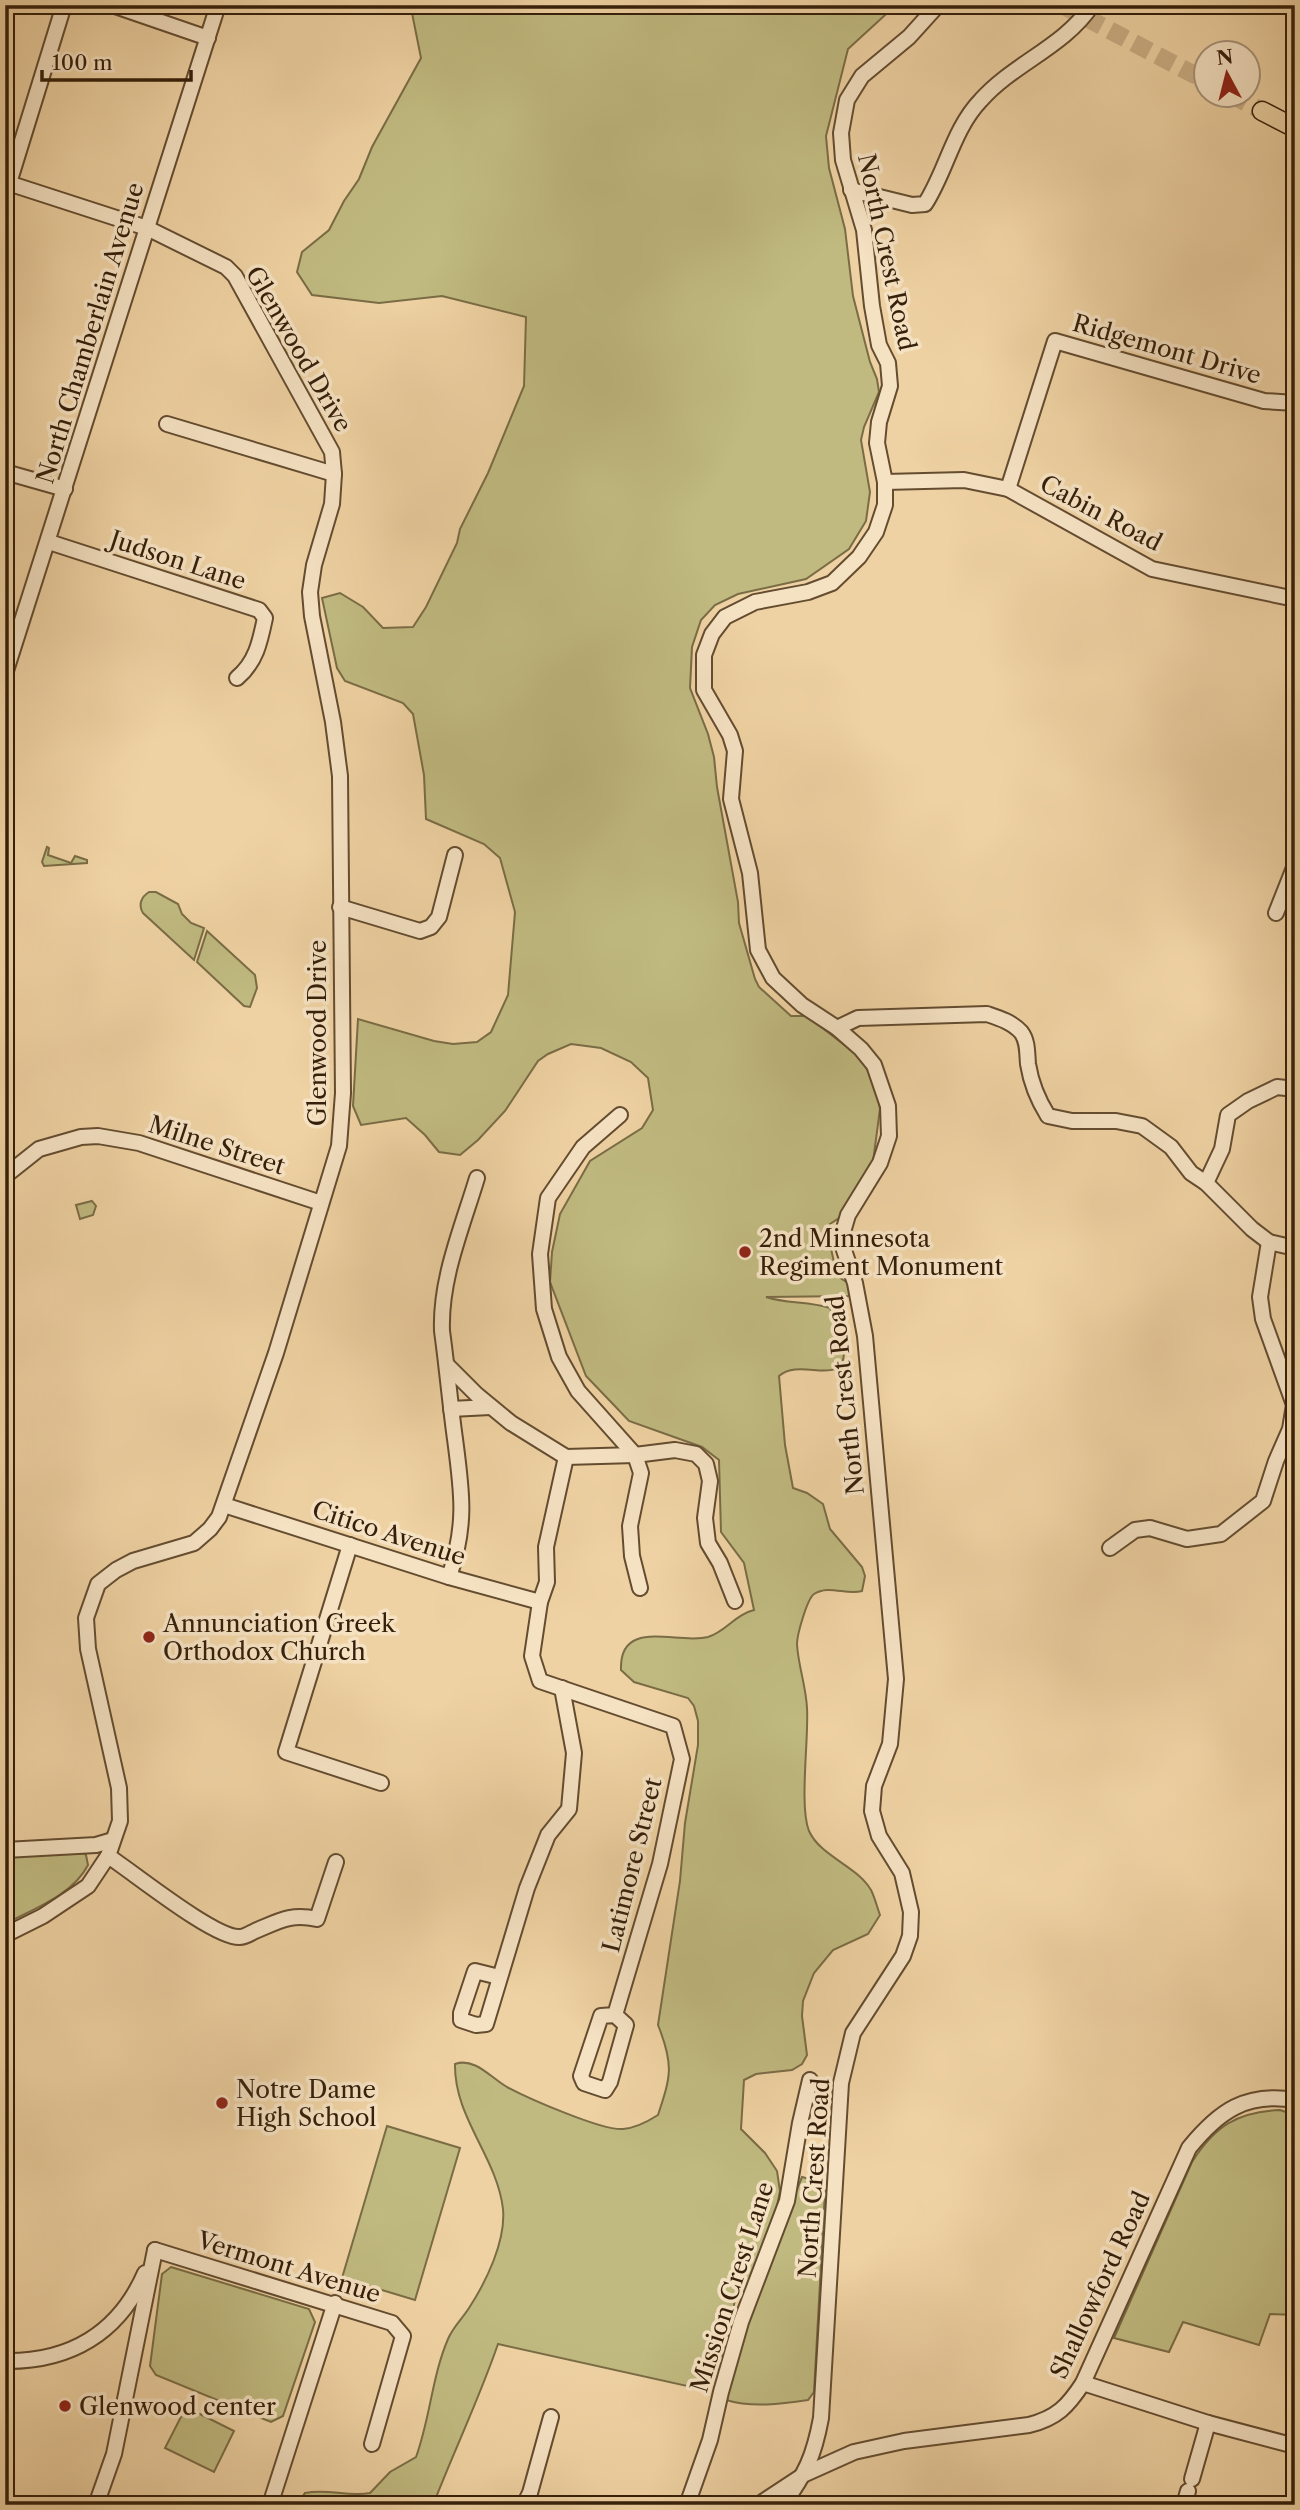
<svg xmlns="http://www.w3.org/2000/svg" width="1300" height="2510" viewBox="0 0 1300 2510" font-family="'Libre Caslon Text',serif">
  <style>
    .green { fill: #c0ba80; stroke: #7a6c45; stroke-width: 2 }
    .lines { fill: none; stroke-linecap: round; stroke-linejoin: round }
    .major-tunnel { stroke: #caae84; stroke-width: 18; stroke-dasharray: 18 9; stroke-linecap: butt }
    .minor-casing { stroke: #644c30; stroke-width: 18 }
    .major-casing { stroke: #351f0a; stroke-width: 21 }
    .minor { stroke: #f5e2c3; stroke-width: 14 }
    .major { stroke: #efd2a3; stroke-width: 18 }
    .poi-dot { fill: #8f2418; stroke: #f5e2c3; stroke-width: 2.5 }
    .labels { text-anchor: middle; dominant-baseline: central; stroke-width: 7; stroke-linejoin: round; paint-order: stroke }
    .street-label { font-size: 24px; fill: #351f0a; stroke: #f5e2c3 }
    .poi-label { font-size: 24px; fill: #351f0a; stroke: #f5e2c3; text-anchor: start }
  </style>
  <rect width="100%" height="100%" fill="#efd2a3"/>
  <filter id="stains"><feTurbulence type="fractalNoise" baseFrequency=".00286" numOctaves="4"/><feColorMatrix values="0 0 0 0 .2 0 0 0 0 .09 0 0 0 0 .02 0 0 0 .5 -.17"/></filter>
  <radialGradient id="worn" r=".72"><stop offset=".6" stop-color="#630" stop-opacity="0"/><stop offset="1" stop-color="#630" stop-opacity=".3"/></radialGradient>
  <!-- green -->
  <g class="green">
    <path d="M408 5H896L848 49 826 136 829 168 845 229 853 296 870 362 877 379 879 392 864 427 861 440 870 492 866 521 849 549 806 579 738 594 715 605 701 620 692 647 690 688 708 734 714 757 717 787 738 902 739 923 755 979 759 987 791 1016H807L856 1054 870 1073 877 1088 880 1109 873 1162 839 1218 830 1224V1244L837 1276 848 1283 851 1296 766 1297C787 1304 808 1301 830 1308 835 1321 844 1338 844 1352 844 1388 800 1357 779 1376L785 1445 793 1488 807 1493 823 1504 830 1529 862 1567 865 1576 862 1591C847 1596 829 1584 814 1594 807 1599 797 1635 797 1644 798 1665 806 1686 807 1708 809 1738 799 1806 809 1831 821 1857 856 1865 871 1890 875 1898 877 1907 880 1915L868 1934 833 1950 814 1973 803 2001 802 2016 807 2055 802 2064 792 2070 756 2074 744 2080 741 2129 765 2153 777 2171 780 2191 772 2232 756 2279 743 2289 735 2300 720 2368 696 2388 498 2344C479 2399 454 2451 433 2505H297L305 2493C327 2488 347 2497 370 2493L390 2472 416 2457C430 2419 432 2376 448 2339 453 2327 462 2319 469 2308 486 2282 506 2241 503 2209 497 2157 454 2118 455 2064 475 2057 491 2078 507 2087 528 2098 602 2131 623 2129 636 2128 647 2122 658 2115 671 2076 674 2065 658 2025L680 1881 685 1823 698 1745V1721L694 1706 688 1698 634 1682 621 1670C619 1617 678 1645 708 1637 725 1632 736 1614 754 1610L744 1563 721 1532 719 1460 702 1447 629 1421 611 1402 586 1376 550 1282 552 1252 560 1214 590 1161 642 1128 653 1110 648 1078 631 1062 601 1048 571 1044 548 1054 538 1061 505 1111 478 1140 460 1155 439 1152 425 1135 406 1118 361 1125 353 1106 358 1019 434 1041 453 1044 477 1042 491 1032 508 995 515 912 500 858 484 844 426 819 424 775 413 714 403 703 345 681 337 668 322 598 340 593 363 607 383 628 413 627 426 607 457 543 460 529 488 473 524 386 526 317 442 296 379 303 312 295 297 272 302 252 329 230 344 201 359 179 372 147 421 58 412 13Z"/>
    <path d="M47 847 49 848 48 855 71 863 75 856 87 860V863L44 866 42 862Z"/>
    <path d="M149 892H156L178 904 182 914 191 923 204 928 194 960 143 913C138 905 141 897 149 892Z"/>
    <path d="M207 931 255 975 257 988 250 1007 244 1006 197 962Z"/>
    <path d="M92 1201 96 1206 93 1215 80 1219 76 1205Z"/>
    <path d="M79 1851 86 1855 88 1865C73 1895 33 1909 5 1924V1854Z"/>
    <path d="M1280 2110 1295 2115V2315L1270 2314 1259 2345 1183 2322 1169 2352 1114 2338 1192 2162C1215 2126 1237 2112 1280 2110Z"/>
    <path d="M387 2126 460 2148 415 2300 342 2278Z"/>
    <path d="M802 2177 822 2182 825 2191 814 2392 808 2400C782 2404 752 2408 726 2400 746 2324 772 2249 802 2177Z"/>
    <path d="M171 2267 309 2309 315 2322 283 2416 271 2422 156 2375 150 2366 162 2274Z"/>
    <path d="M186 2407 234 2431 214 2472 165 2448Z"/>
  </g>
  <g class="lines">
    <!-- major-tunnel -->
    <g class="major-tunnel">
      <path d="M1062 5 1206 81"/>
      <path d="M1230 94 1262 111"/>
    </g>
    <!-- minor casing -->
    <g class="minor-casing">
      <g id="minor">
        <path d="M112 5 208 38"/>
        <path d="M5 182 147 228 226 267 235 276 332 452 334 474 332 504 314 565 310 592 312 616 333 722 340 776 343 1093 339 1146 276 1353 219 1517 210 1529 194 1543 133 1561 116 1570 98 1584 86 1618 88 1649 119 1788 120 1821 108 1856 88 1886 43 1916 5 1935"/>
        <path d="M851 190 912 205 925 204C946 172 953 129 981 100 1014 63 1064 47 1092 5"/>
        <path d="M5 196 64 5"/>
        <path d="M167 424 334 474"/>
        <path d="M5 472 65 489"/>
        <path d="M885 482 964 480 1008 489 1152 569 1295 599"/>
        <path d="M1008 489 1055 341 1264 401 1295 403"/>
        <path d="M49 542 259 610 265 618C260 642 256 662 237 678"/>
        <path d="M5 674 218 5"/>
        <path d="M340 907 420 931 431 927 439 917 455 855"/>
        <path d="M1276 913 1295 865"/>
        <path d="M837 1028 858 1018 987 1014C999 1018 1012 1022 1021 1032 1028 1041 1027 1053 1028 1064 1031 1083 1038 1100 1048 1116L1072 1121H1116L1142 1126 1171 1147 1191 1173 1206 1183 1252 1229 1269 1242 1295 1248"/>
        <path d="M620 1115 583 1147 548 1198 540 1254 544 1309 559 1357 578 1391 635 1455 641 1473 630 1526 632 1556 640 1588"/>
        <path d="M5 1176 39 1149 81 1137 98 1136 139 1143 321 1203"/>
        <path d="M1206 1183 1222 1149 1228 1115 1248 1101 1277 1087 1295 1089"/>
        <path d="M447 1365 477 1395 511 1423 566 1457 635 1455 675 1450 696 1454 706 1464 710 1481 705 1518 708 1543 720 1563 735 1601"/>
        <path d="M451 1409 490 1407"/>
        <path d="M566 1457 546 1547 547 1582 540 1602 532 1656 540 1681 673 1726 682 1759 660 1864 615 2015 601 2016 581 2076 584 2083 605 2090 610 2082 626 2025 615 2015"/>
        <path d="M224 1505 449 1577 540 1602"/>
        <path d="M350 1545 286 1752 381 1783"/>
        <path d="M1110 1548 1135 1530 1150 1528 1187 1539 1221 1534 1263 1501 1276 1461 1290 1429 1294 1405 1263 1319 1260 1297 1269 1242"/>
        <path d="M449 1577C467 1525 462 1492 455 1439 450 1403 447 1367 442 1331 440 1279 462 1228 477 1178"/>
        <path d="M5 1850 96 1845 113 1840"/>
        <path d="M108 1856C133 1872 215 1939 240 1937 245 1937 251 1933 255 1931 279 1921 291 1913 317 1919L336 1862"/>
        <path d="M499 1977 475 1971 461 2013V2020L476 2025 486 2024 527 1888 548 1835 569 1809 574 1753 562 1688"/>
        <path d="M155 2250 392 2323 403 2336 372 2444"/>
        <path d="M5 2361C70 2362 119 2333 145 2273"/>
        <path d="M1083 2383 1208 2423 1295 2446"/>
        <path d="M1192 2479 1208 2423"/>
        <path d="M96 2505 114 2454 155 2250"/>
        <path d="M270 2505 335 2303"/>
        <path d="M524 2505 530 2493 551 2417"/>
        <path d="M687 2505 710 2440 721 2392 741 2322 787 2201 800 2123 810 2080"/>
        <path d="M758 2505 805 2474 854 2452 904 2441 1029 2425C1057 2418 1068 2406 1083 2383L1189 2148C1219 2111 1246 2092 1295 2100"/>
        <path d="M783 2505C806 2473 814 2456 821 2418L841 2083 853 2033 903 1956 910 1936 911 1912 902 1873 879 1836 872 1811 874 1786 890 1744 896 1679 865 1336 855 1283 844 1250 843 1232 848 1215 880 1163 889 1136 888 1106 874 1065 861 1049 837 1028 802 1005 773 978 758 950 750 873 731 799 735 751 730 735 704 690V655L712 634 725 617 755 602 808 592 832 583 859 557 876 532 885 505V482L877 443 879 422 890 386 888 363 879 345 872 306 864 230 843 160 841 133 847 100 862 76 909 37 938 5"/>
        <path d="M1184 2505 1188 2491"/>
      </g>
    </g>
    <!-- major casing -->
    <g class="major-casing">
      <path id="major" d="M1262 111 1295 128"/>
    </g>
    <!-- minor -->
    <use href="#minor" class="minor"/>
    <!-- major -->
    <use href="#major" class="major"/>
  </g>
  <!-- markers -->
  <g class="poi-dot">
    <circle cx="745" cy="1252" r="7"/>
    <circle cx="149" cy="1637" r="7"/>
    <circle cx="222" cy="2103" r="7"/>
    <circle cx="65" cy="2406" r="7"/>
  </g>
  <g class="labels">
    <!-- street labels -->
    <g class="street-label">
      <text transform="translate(887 252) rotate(78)">North Crest Road</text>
      <text transform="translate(90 333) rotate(-73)">North Chamberlain Avenue</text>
      <text transform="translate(299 349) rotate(60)">Glenwood Drive</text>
      <text transform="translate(1167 349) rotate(16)">Ridgemont Drive</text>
      <text transform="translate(1101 513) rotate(28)">Cabin Road</text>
      <text transform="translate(178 560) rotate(18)">Judson Lane</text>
      <text transform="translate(317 1033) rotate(-90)">Glenwood Drive</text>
      <text transform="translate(217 1145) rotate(18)">Milne Street</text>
      <text transform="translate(845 1395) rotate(-96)">North Crest Road</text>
      <text transform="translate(389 1533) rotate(18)">Citico Avenue</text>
      <text transform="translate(632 1865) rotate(-76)">Latimore Street</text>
      <text transform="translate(814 2178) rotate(-86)">North Crest Road</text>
      <text transform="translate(289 2267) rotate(17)">Vermont Avenue</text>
      <text transform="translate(1100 2285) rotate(-65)">Shallowford Road</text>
      <text transform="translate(732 2287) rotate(-72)">Mission Crest Lane</text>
    </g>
    <!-- poi labels -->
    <g class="poi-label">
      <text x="759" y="1238">2nd Minnesota<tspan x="759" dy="28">Regiment Monument</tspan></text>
      <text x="163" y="1623">Annunciation Greek<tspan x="163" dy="28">Orthodox Church</tspan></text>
      <text x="236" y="2089">Notre Dame<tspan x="236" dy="28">High School</tspan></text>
      <text x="79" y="2406">Glenwood center</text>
    </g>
  </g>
  <!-- margin -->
  <rect width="1300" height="2510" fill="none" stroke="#efd2a3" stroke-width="28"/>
  <rect x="7" y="7" width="1286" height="2496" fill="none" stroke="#351f0a" stroke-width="3.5"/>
  <rect x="14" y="14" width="1272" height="2482" fill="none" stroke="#351f0a" stroke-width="2"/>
  <!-- north arrow -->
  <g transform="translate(1227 74) rotate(353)"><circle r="33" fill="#f5e2c3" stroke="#a89479" stroke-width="2"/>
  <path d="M0-5L12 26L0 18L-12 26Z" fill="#8f2418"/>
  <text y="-10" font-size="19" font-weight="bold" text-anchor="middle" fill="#351f0a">N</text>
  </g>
  <!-- scale -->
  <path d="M42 70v10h149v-10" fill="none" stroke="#351f0a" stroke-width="3.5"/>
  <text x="52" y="70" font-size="21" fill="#351f0a" stroke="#f5e2c3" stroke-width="5" paint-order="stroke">100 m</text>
  <rect width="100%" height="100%" filter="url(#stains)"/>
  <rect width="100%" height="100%" fill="url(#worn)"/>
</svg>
